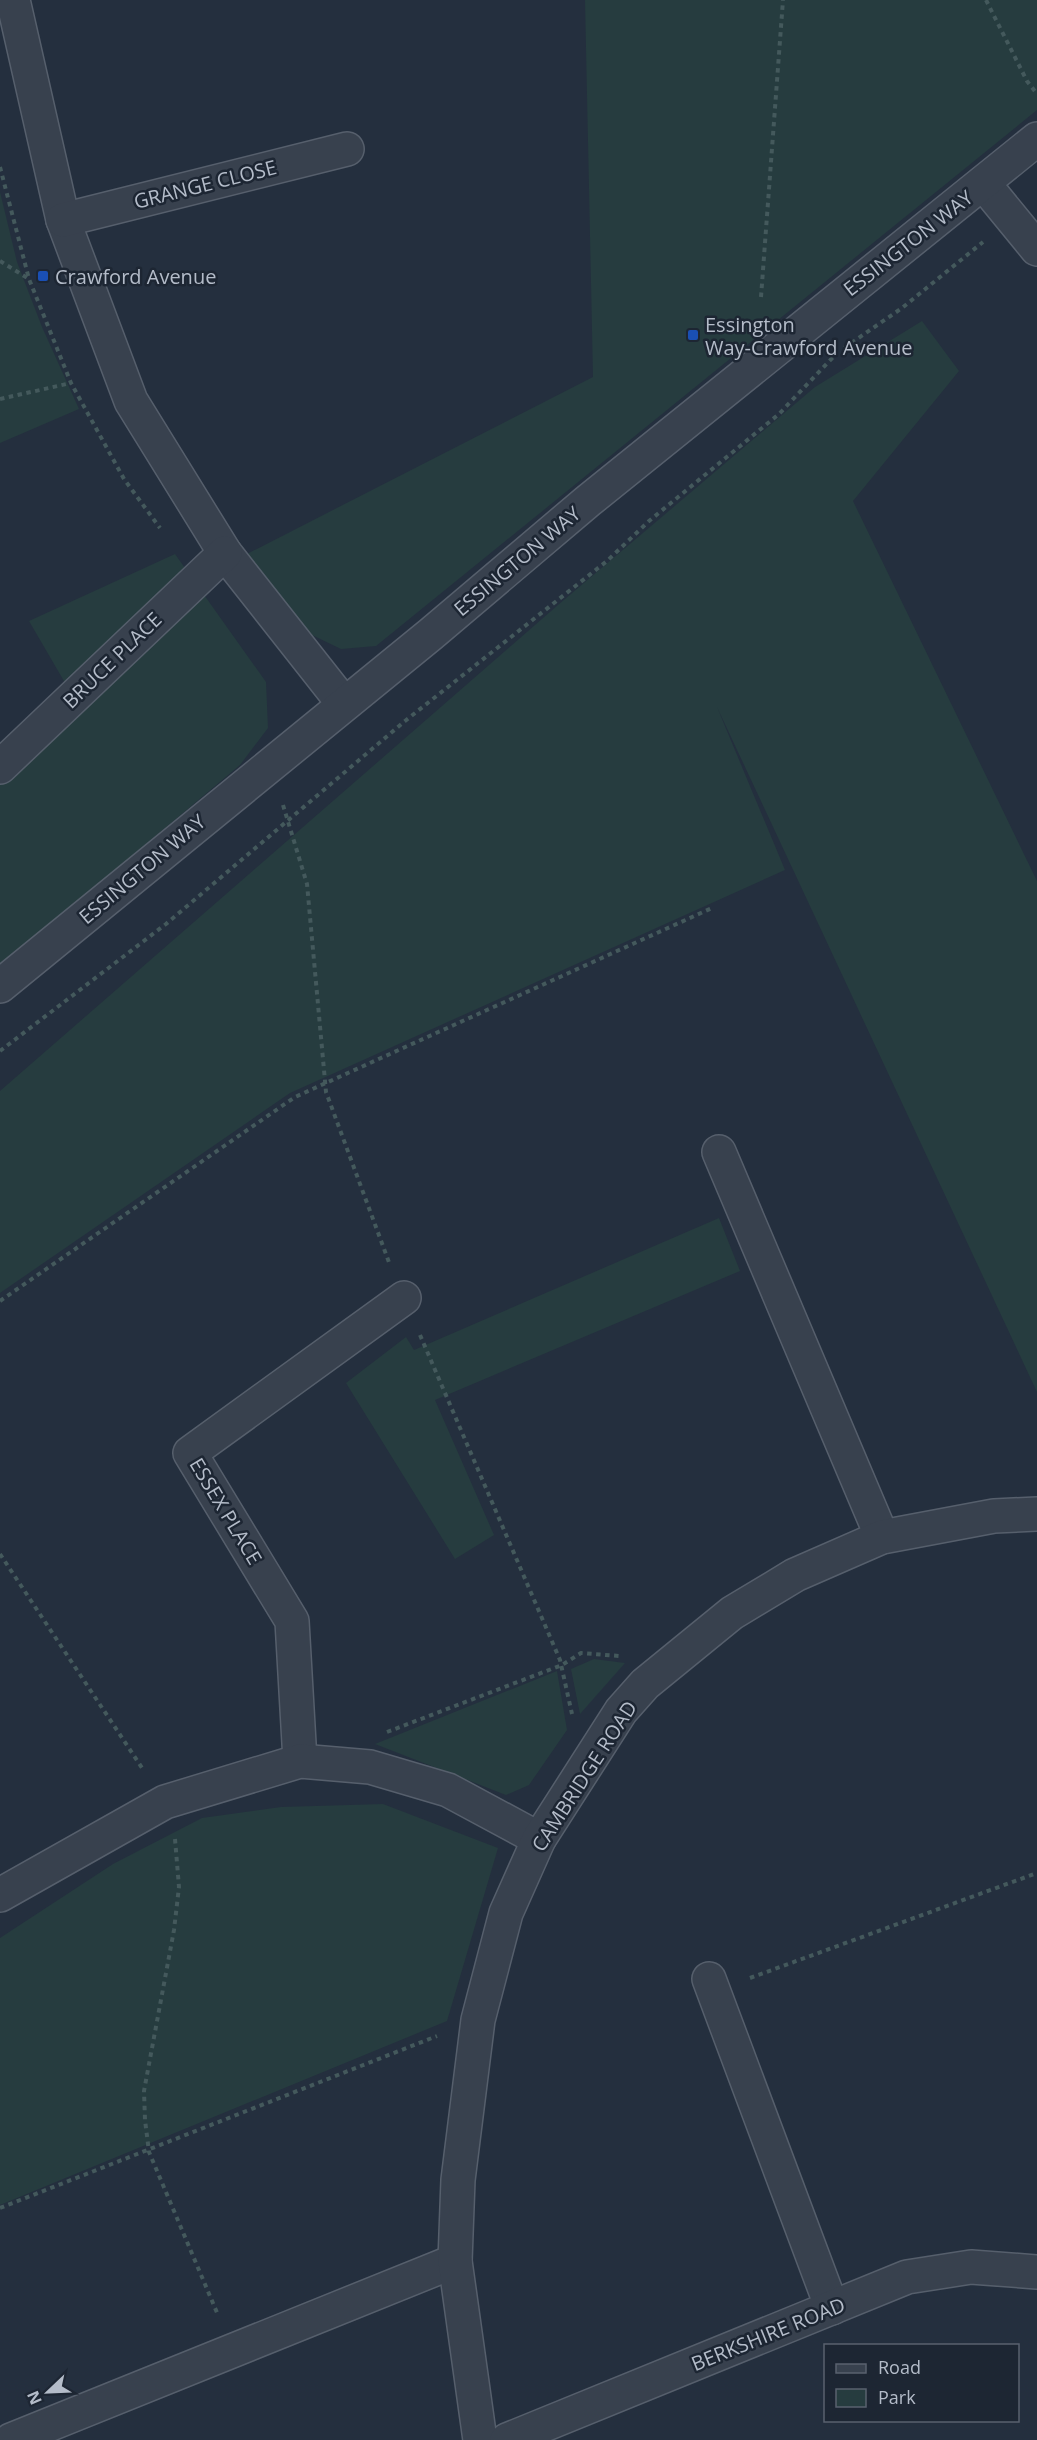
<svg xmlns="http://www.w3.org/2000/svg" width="1037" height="2440" viewBox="0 0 1037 2440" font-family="'Open Sans',sans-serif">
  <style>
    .green { fill: #263c3f }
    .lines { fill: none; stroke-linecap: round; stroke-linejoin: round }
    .minor-casing { stroke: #565f6c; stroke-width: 36 }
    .path { stroke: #44595c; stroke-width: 4; stroke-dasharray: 4.5 4.5; stroke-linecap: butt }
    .minor { stroke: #38414e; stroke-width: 33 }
    .transit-dot { fill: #1a4fb4; stroke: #1d2633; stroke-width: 2 }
    .labels { text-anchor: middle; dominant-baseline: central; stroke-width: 5; stroke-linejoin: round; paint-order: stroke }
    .street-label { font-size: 20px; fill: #b4bcc9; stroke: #1d2633 }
    .poi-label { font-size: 20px; fill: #b4bcc9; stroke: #1d2633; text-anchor: start }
  </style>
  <rect width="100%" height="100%" fill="#242f3e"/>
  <!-- green -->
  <g class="green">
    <path d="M585 0H1037V110L376 646 341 649 312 635 245 555 593 377Z"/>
    <path d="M0 192 17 262 42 327 79 409 0 443Z"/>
    <path d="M922 321 959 371 853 501 1037 881V1392L717 707 785 870 290 1093 0 1293V1091L558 605 815 387Z"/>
    <path d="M175 554 266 682 268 728 240 765 0 967V772L82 712 29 621Z"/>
    <path d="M719 1218 740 1271 435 1400 494 1535 455 1559 346 1383 406 1337 414 1350Z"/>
    <path d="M594 1659 625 1663 580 1714 571 1669Z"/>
    <path d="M557 1671 567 1730 529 1785 506 1795 375 1744Z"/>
    <path d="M383 1804 498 1848 447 2021 0 2205V1938L113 1864 202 1818 281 1807Z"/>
  </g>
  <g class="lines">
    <!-- minor casing -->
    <g class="minor-casing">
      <g id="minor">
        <path d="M13 0 63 220 131 401 225 553 344 704"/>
        <path d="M983 183 1037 249"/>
        <path d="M63 220 347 149"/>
        <path d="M0 767 225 553"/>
        <path d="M0 986 431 634 588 501 1037 139"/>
        <path d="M719 1152 882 1537"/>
        <path d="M300 1761 292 1621 190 1453 404 1298"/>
        <path d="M0 1895 165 1802 300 1761 370 1767 448 1790 539 1839"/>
        <path d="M709 1979 832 2308"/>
        <path d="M11 2440 455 2261"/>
        <path d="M480 2440 455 2261 458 2180 478 2020 506 1913 539 1839 621 1711 645 1684 732 1613 795 1575 882 1537 994 1516 1037 1514"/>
        <path d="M507 2440 907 2277 971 2267 1037 2272"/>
      </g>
    </g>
    <!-- path -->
    <g class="path">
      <path d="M986 0 1027 81 1037 94"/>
      <path d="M0 167 29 279 71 383 124 479 160 528"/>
      <path d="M0 261 29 279"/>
      <path d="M761 297 783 0"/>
      <path d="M844 348 902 308 983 242"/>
      <path d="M0 399 71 383"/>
      <path d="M283 805 307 884 326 1092 390 1265"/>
      <path d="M0 1051 166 924 405 721 607 561 649 521 779 414 835 355"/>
      <path d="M0 1301 295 1097 712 908"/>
      <path d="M420 1335 560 1660 572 1714"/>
      <path d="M0 1554 144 1771"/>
      <path d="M387 1732 562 1665 581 1653 619 1656"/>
      <path d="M175 1839 179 1887 174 1930 144 2091 145 2120 149 2152 218 2315"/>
      <path d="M750 1978 1037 1873"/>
      <path d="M0 2208 437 2036"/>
    </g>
    <!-- minor -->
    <use href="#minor" class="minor"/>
  </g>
  <!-- markers -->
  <g class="transit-dot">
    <rect x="37" y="270" width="12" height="12" rx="3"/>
    <rect x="687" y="329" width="12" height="12" rx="3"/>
  </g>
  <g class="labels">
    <!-- street labels -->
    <g class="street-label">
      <text transform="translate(205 184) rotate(-14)">GRANGE CLOSE</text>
      <text transform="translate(908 243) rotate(-38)">ESSINGTON WAY</text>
      <text transform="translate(517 561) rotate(-40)">ESSINGTON WAY</text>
      <text transform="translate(112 660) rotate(-44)">BRUCE PLACE</text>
      <text transform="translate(142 869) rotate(-40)">ESSINGTON WAY</text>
      <text transform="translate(226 1511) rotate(59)">ESSEX PLACE</text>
      <text transform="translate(584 1776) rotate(-57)">CAMBRIDGE ROAD</text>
      <text transform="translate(768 2334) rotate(-22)">BERKSHIRE ROAD</text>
    </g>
    <!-- poi labels -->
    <g class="poi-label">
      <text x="55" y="276">Crawford Avenue</text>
      <text x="705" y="324">Essington<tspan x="705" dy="23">Way-Crawford Avenue</tspan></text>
    </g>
  </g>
  <!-- legend -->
  <rect x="824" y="2344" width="195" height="78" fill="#1d2633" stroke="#59626f" stroke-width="1.5"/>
  <rect x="836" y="2364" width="30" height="9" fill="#38414e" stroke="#59626f" stroke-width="1.5"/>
  <text x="878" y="2374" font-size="18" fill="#b4bcc9">Road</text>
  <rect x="836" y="2389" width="30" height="18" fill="#263c3f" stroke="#59626f" stroke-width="1.5"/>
  <text x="878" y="2404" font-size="18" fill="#b4bcc9">Park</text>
  <!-- north arrow -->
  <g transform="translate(48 2392) rotate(247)" stroke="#1d2633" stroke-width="4.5" paint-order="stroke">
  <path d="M0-4.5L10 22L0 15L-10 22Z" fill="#b4bcc9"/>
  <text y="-9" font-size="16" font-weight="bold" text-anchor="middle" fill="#b4bcc9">N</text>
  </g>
</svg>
